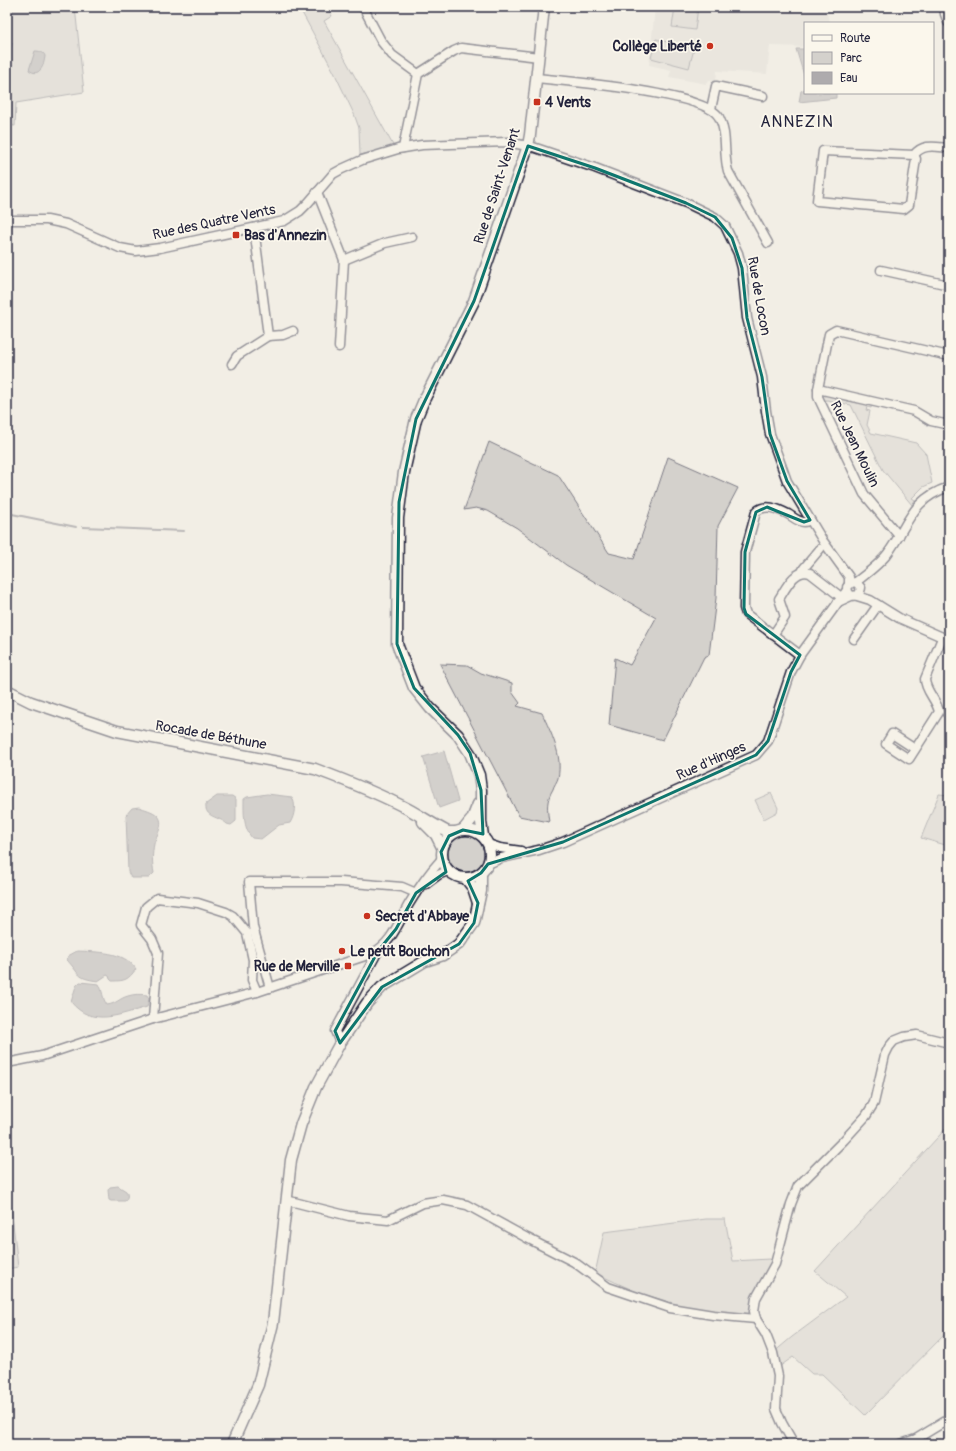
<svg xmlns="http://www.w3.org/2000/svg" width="956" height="1451" viewBox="0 0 956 1451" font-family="Pangolin,sans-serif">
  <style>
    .built { fill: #e0dcd6 }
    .green { fill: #d4d1cc; stroke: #7b7a84 }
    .water { fill: #aeabad; stroke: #76747f }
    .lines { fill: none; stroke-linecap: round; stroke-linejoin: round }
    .stream { stroke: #76747f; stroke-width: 2 }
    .minor-casing { stroke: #22223b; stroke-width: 11 }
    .major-casing { stroke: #22223b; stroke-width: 13 }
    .minor { stroke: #fbf7ec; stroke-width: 8 }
    .major { stroke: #fbf7ec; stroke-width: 10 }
    .marked { fill: none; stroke: #0f766e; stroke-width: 3; stroke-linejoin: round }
    .poi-dot { fill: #c8321e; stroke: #fbf7ec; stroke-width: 1.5 }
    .labels { text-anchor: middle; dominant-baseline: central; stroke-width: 3.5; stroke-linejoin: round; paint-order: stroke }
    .poi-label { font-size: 14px; font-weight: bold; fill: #22223b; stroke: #fbf7ec; text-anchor: start }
    .street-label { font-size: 14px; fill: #22223b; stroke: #fbf7ec }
    .quarter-label { font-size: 16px; letter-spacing: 1px; fill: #22223b; stroke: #fbf7ec }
  </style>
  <rect width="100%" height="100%" fill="#f2eee5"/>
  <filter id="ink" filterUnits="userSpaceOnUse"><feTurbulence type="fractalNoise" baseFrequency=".025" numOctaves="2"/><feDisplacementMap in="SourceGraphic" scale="8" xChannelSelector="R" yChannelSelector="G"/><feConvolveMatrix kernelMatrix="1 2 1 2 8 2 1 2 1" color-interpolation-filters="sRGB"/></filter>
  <g filter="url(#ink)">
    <!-- built -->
    <path class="built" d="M655 7H826L829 23H805V47L770 46 767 74 717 71 716 82 709 80 706 84 669 77 671 70 649 65Z"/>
    <!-- green -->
    <g class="green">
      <path d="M7 7H75L84 92 16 103 15 126 7 125V53L11 48 12 43 7 40Z"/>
      <path d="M299 7H327L332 16 324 21 394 147 360 155 359 128 354 114 334 72Z"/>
      <path d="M675 7H698L695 30 672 27Z"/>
      <path d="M656 39 694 49 689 68 651 58Z"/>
      <path d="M824 393 833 395 835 398 858 403 860 401 872 404 871 408 867 407 866 410 870 411 867 425 871 433 916 443 926 454 932 483 923 487 912 498 915 500 912 505 883 470 851 405 827 400 823 401 821 397Z"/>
      <path d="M489 442 558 475 609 553 634 559 668 457 738 488 718 526 716 598 709 655 704 657 663 740 609 725 615 658 630 665 656 618 566 565 517 528 488 511 476 508 464 510Z"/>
      <path d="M440 664 467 665 481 673 512 683V692L520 703 517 706 542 713C551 733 563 755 558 778 557 782 554 785 553 789 546 801 547 808 549 822L519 816Z"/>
      <path d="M771 793 778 808 777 812 764 819 755 800Z"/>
      <path d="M939 794 949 795V846L921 838Z"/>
      <circle cx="466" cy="854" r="18"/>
      <path d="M949 1125V1330L865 1415 822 1374H812L793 1357 776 1369 773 1353 792 1337 846 1297 815 1271Z"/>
      <path d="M7 1206H11L18 1267 7 1269Z"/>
      <path d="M706 1219H725L733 1261 770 1259 772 1262 752 1300 749 1313 745 1317 697 1310 639 1293 593 1272 596 1269 604 1232Z"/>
    </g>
    <!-- water -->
    <g class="water">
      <path d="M796 49H805V79Z"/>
      <path d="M35 51C39 51 44 52 45 56 44 66 39 78 29 70Z"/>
      <path d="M805 89V93H836V98L799 102 801 91Z"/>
      <path d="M444 751 458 801 439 808 423 757Z"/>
      <path d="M267 794 292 797C296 804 295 815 290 823L279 825 261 839 252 838C243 828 244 812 244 799L247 797Z"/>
      <path d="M217 796H232L236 799V821L231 825 227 824C219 816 204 818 206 804Z"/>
      <path d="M139 807C144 809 153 811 157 815 166 823 156 835 154 844 152 854 152 863 154 873L149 878H131L128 872 126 815 132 808Z"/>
      <path d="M77 951C97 952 124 951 136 969 128 980 125 981 112 981L110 979 109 976 107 975 98 981C76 978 81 975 67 960L68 956Z"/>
      <path d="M80 982 99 984C103 991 102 998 107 1005 116 1004 120 998 128 996 134 994 140 994 147 995L149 999 147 1007C121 1014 92 1028 71 1002L76 986Z"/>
      <path d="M118 1186 126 1191C128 1195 128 1197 125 1201H111L109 1200 108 1190 110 1187Z"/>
    </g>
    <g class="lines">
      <!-- stream -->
      <g class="stream">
        <path d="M7 513 76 527"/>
        <path d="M83 527 184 531"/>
      </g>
      <!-- minor casing -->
      <g class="minor-casing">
        <g id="minor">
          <path d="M363 7 381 41 392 55 418 74"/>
          <path d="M536 78C567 81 706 93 719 117 728 134 723 154 728 171L768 243"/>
          <path d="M711 109 716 86 763 96"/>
          <path d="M403 148 418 74 454 51 461 48 539 57"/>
          <path d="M823 151 914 155 916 159 909 205 904 209 817 201Z"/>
          <path d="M914 155C923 143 936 147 949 148"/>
          <path d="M317 192 344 260 339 347"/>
          <path d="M7 220H47L66 224 120 248 136 251 160 248 284 221 300 211 308 203 333 174 342 169 362 160 398 149 422 145 507 142 533 147 595 168 686 203 715 217 725 226 738 253 742 268 747 318 762 377 766 411 770 434 787 481 823 541 849 577V585"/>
          <path d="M254 228 268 336"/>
          <path d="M344 260 385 243 412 237"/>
          <path d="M881 270 949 285"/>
          <path d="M232 364 237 356 268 336 283 335 293 331"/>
          <path d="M818 389 914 411 931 421 949 425"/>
          <path d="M899 536 864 494 818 397V389L829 334 836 330 949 356"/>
          <path d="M802 572 804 568 820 549"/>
          <path d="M856 582C866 574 880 564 888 553 909 524 911 499 949 487"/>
          <path d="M857 596 870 600 899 618 949 640"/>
          <path d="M838 602 851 596 859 595 861 588 856 582 851 583 847 587 848 592 851 596"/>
          <path d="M773 635 785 617 779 599C786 588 795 568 810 573L841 597"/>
          <path d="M854 639 878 605"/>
          <path d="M800 655 746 614 744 608 745 552 756 512C765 503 778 509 788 514 793 517 798 522 804 522 807 522 808 521 810 520"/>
          <path d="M915 749 892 734 886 744 909 759 939 712C937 700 925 691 925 679L942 638"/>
          <path d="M488 844 500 848 521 851"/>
          <path d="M488 864 501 858 539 850 563 842 756 755 768 741 791 672 800 655 847 590"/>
          <path d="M426 884 438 875 448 871"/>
          <path d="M270 988 253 927 249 882H341L402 887 416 893"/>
          <path d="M153 1019 158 953 152 939 141 925 146 907 157 898 198 903 226 912 233 916 247 933 253 960 252 980 257 992"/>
          <path d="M340 1043 335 1031 378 951"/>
          <path d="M7 1063 42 1056 153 1019 257 992 371 954C392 944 398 923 409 904 418 889 428 874 440 861L442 857"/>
          <path d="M286 1200 349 1216 388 1220 423 1203 443 1200 467 1205 527 1238 574 1262 608 1287 670 1308 713 1315 756 1319"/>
          <path d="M794 1444 782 1423 776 1409 778 1376 773 1353 766 1335 756 1319 754 1311 756 1298 775 1264 791 1204 798 1186 844 1140 866 1116 874 1103 885 1055 889 1047 894 1041 904 1037 917 1035 949 1043"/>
          <path d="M901 1444 916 1439 949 1419"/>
        </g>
      </g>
      <!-- major casing -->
      <g class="major-casing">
        <g id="major">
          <path d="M945 7 946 14 949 22"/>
          <path d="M7 690 31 702 117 731 315 769C347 781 378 793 408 809 421 816 434 825 448 832H454"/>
          <path d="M423 822 436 835 442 847"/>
          <circle cx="466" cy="854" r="24"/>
          <path d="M463 830 472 819 478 804"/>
          <path d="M483 836 481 822V790L479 775 470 753 458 735 430 708 414 688 397 644 398 518 404 472 416 419 424 400 474 301 528 146 530 135 544 7"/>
          <path d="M466 879 473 888 478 903"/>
          <path d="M232 1444 258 1385 273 1323 291 1160 301 1124 316 1087 340 1043 367 1003 382 987 425 961 443 955 459 944 474 923 481 891V873"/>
        </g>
      </g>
      <!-- minor -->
      <use href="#minor" class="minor"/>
      <!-- major -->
      <use href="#major" class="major"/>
    </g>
  </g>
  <!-- marked area -->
  <path d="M0 0H956V1451H0ZM528 146 595 168 686 203 715 217 732 238 742 268 747 318 762 377 770 434 787 481 810 520 804 522 767 507 756 512 745 552 744 608 746 614 800 655 791 672 768 741 756 755 563 842 488 864 481 873 468 881 478 903 474 923 459 944 382 987 340 1043 335 1031 378 951 396 929 416 893 446 872 441 852 449 836 463 830 483 834 481 790 470 753 458 735 414 688 397 644 399 502 416 419 474 301Z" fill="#f2eee5" fill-opacity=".55" fill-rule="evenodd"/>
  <path class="marked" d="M528 146 595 168 686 203 715 217 732 238 742 268 747 318 762 377 770 434 787 481 810 520 804 522 767 507 756 512 745 552 744 608 746 614 800 655 791 672 768 741 756 755 563 842 488 864 481 873 468 881 478 903 474 923 459 944 382 987 340 1043 335 1031 378 951 396 929 416 893 446 872 441 852 449 836 463 830 483 834 481 790 470 753 458 735 414 688 397 644 399 502 416 419 474 301Z"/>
  <!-- markers -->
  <g class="poi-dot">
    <circle cx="710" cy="46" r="4"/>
    <rect x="533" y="98" width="8" height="8" rx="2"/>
    <rect x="232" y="231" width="8" height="8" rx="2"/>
    <circle cx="367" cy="916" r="4"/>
    <circle cx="342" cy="951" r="4"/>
    <rect x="344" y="962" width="8" height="8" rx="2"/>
  </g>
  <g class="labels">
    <!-- poi labels -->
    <g class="poi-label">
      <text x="702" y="46" text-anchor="end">Collège Liberté</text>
      <text x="545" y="102">4 Vents</text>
      <text x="244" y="235">Bas d'Annezin</text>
      <text x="375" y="916">Secret d'Abbaye</text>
      <text x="350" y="951">Le petit Bouchon</text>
      <text x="340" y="966" text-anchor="end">Rue de Merville</text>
    </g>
    <!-- street labels -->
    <g class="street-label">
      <text transform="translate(497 186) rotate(-72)">Rue de Saint-Venant</text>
      <text transform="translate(214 222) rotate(-12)">Rue des Quatre Vents</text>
      <text transform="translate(759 296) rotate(80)">Rue de Locon</text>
      <text transform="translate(855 444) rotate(64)">Rue Jean Moulin</text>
      <text transform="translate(211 735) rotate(10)">Rocade de Béthune</text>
      <text transform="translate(711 761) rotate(-24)">Rue d'Hinges</text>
    </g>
    <!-- quarter labels -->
    <g class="quarter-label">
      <text x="797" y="122">ANNEZIN</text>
    </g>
  </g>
  <!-- margin -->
  <rect width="956" height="1451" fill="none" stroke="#fbf7ec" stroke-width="24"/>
  <rect x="12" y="12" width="932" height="1427" fill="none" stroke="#22223b" stroke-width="1.5" filter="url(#ink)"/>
  <!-- legend -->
  <rect x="804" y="22" width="130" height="72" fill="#fbf7ec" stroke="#a4a2a5"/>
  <rect x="812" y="35" width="20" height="6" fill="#fbf7ec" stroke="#a4a2a5"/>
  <text x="840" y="42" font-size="12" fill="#22223b">Route</text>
  <rect x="812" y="52" width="20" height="12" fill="#d4d1cc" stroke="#a4a2a5"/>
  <text x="840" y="62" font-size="12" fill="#22223b">Parc</text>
  <rect x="812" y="72" width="20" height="12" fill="#aeabad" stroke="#a4a2a5"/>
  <text x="840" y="82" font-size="12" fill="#22223b">Eau</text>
</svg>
